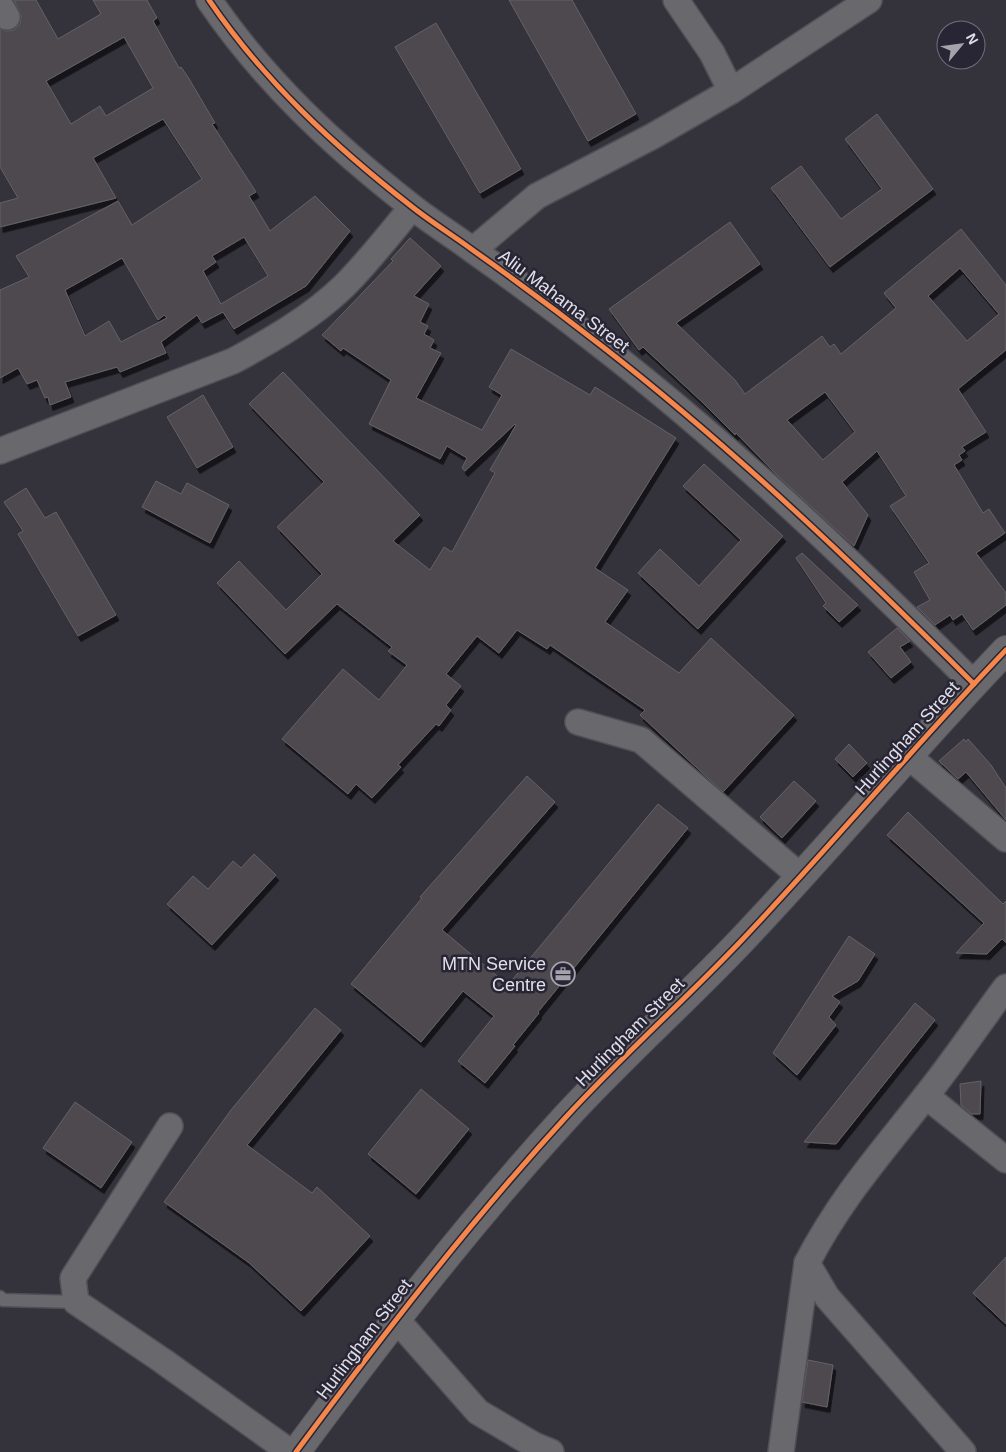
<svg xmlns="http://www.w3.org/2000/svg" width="1006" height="1452" viewBox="0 0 1006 1452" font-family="Helvetica,sans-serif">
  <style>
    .building { fill: #4d4a50; stroke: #656168; fill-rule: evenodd; filter: url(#shadow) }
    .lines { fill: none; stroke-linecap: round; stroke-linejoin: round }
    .service-casing { stroke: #504e56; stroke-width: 15 }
    .minor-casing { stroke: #504e56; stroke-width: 28 }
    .tertiary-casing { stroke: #504e56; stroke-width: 30 }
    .service { stroke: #69696d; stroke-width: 12 }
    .minor { stroke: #69696d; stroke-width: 25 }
    .tertiary { stroke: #69696d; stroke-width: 28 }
    .cycleway-casing { stroke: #282534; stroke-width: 8 }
    .cycleway { stroke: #f5874c; stroke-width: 5 }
    .labels { text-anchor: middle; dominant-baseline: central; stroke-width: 5; stroke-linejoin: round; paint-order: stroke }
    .street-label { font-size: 18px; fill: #e0dee8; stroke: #282534 }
    .poi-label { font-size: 18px; fill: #e0dee8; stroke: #282534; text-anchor: end }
  </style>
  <defs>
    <filter id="shadow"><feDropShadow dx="3" dy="5.5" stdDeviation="0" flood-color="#0009"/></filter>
  </defs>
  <rect width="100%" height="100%" fill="#34323b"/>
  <!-- building -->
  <g class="building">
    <path d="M14 0H36L58 39 101 14 93 0H147L157 18 153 21 179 68 181 67 188 77 215 123 212 124 256 192 249 196 270 231 315 196 350 231 306 286 234 329 223 312 202 323 197 315 161 342 166 353 120 372 117 367 65 382 71 397 50 405 48 397 45 398 37 380 27 384 18 368 0 378V290L29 277 16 256 118 201 132 225 202 179 163 119 93 158 116 198 0 227V203L18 198 0 167V29L7 31 14 30 20 24 21 16ZM124 37 153 88 106 116 100 106 71 124 46 81ZM244 237 268 276 221 304 203 271 216 262 212 256ZM122 258 158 320 164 315 167 318 121 342 109 321 85 336 65 290Z"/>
    <path d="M509 0H572L636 114 588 141Z"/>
    <path d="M436 23 521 169 480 193 395 47Z"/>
    <path d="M877 114 933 189 830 267 771 188 801 166 841 219 882 189 845 139Z"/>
    <path d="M730 222 760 264 676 323 735 380 745 394 822 336 830 347 834 344 841 354 896 308 884 293 961 229 1006 285V350L958 389 986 432 962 447 965 451 959 455 962 460 954 465 983 513 989 509 1005 533 976 553 1006 593V605L973 630 962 614 953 620 950 615 935 625 917 607 930 600 914 572 929 563 890 506 906 496 877 451 842 482 868 515 854 546 777 475 736 433 735 435 700 400 643 347 639 350 609 309ZM960 268 999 314 967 341 928 296ZM825 392 855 432 823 460 787 420Z"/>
    <path d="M410 238 441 266 414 296 429 304 420 322 428 326 424 334 434 340 430 348 441 353 416 398 482 430 502 395 489 387 511 349 590 395 595 387 676 438 595 568 628 590 605 622 679 673 711 638 794 715 723 792 640 715 645 710 550 645 547 649 517 630 499 653 477 636 446 674 461 686 446 705 451 710 439 726 436 724 398 765 401 767 372 798 356 784 348 794 282 739 343 669 379 700 407 665 388 651 392 647 337 604 285 654 217 583 239 561 286 610 322 574 277 527 324 482 249 404 283 372 420 515 393 541 430 570 444 547 452 552 495 473 490 470 516 425 515 424 465 471 462 468 467 458 447 446 440 459 369 424 391 380 343 348 341 351 322 335 393 261 391 259Z"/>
    <path d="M203 395 233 447 197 468 167 417Z"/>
    <path d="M704 464 783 536 698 629 638 573 660 549 699 586 741 540 683 486Z"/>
    <path d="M156 481 181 494 187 483 229 505 210 543 142 507Z"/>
    <path d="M26 488 45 518 56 512 116 615 78 636 18 534 23 531 4 502Z"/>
    <path d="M802 553 858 605 839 622 823 606 826 603 796 558Z"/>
    <path d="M897 628 910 641 900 647 911 662 891 678 868 652Z"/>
    <path d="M964 739 966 742 968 739 991 765 1006 788V820L966 772 958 779 939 761Z"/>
    <path d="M849 744 867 763 853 777 835 759Z"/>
    <path d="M527 776 555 802 442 930 508 985 658 804 688 828 538 1012 539 1013 513 1045 515 1046 485 1083 458 1061 494 1016 463 991 421 1042 351 984 422 898 420 897Z"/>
    <path d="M794 781 816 801 782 838 760 817Z"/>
    <path d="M908 812 1003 904 1006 901V943L1002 939 987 954 956 953 984 923 887 835Z"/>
    <path d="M254 854 276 875 212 945 167 904 193 876 208 889 233 861 241 868Z"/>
    <path d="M849 936 875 954 858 981 832 996 840 1002 829 1017 836 1025 797 1075 773 1053Z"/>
    <path d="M915 1003 935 1020 836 1144 804 1142Z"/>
    <path d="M315 1008 341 1030 247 1145 312 1193 317 1187 370 1236 301 1311 248 1262 164 1202 231 1110Z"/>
    <path d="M981 1081 980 1114H971L961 1105 960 1084Z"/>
    <path d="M421 1089 469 1129 416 1194 368 1154Z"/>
    <path d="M75 1102 132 1142 101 1188 43 1148Z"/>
    <path d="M1006 1257V1324L973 1293Z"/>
    <path d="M808 1360 833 1365 827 1407 802 1402Z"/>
  </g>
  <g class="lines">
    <!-- service casing -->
    <g class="service-casing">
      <path id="service" d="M0 1297 3 1300 76 1302"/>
    </g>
    <!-- minor casing -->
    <g class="minor-casing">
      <g id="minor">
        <path d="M209 0C264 81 334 146 411 206 431 222 454 236 474 251 518 282 561 314 603 347 734 449 856 566 974 684"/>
        <path d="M0 5 7 17"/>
        <path d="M731 91 869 0"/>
        <path d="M473 250 537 196 653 136 731 91 712 53 676 0"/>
        <path d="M0 451 233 361C272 340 312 317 344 286 368 262 390 234 412 207"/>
        <path d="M578 722 641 740 800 876"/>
        <path d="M907 755 1006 839"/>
        <path d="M926 1096 1006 1160"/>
        <path d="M170 1126 73 1278 76 1302 163 1361 290 1452"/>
        <path d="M807 1263C840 1199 881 1153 925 1097 954 1061 979 1023 1006 987"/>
        <path d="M396 1319 478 1412 534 1445 551 1452"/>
        <path d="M781 1452 807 1263 827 1297 963 1452"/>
      </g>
    </g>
    <!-- tertiary casing -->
    <g class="tertiary-casing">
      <path id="tertiary" d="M296 1452C382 1336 469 1223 566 1117 622 1056 684 1001 741 941 831 846 915 745 1006 650"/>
    </g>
    <!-- service -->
    <use href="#service" class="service"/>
    <!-- minor -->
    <use href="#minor" class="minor"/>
    <!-- tertiary -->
    <use href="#tertiary" class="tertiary"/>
    <!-- cycleway casing -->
    <g class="cycleway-casing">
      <g id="cycleway">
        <path d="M209 0C264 81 334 146 411 206 431 222 454 236 474 251 518 282 561 314 603 347 734 449 856 566 974 684"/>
        <path d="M296 1452C382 1336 469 1223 566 1117 622 1056 684 1001 741 941 831 846 915 745 1006 650"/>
      </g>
    </g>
    <!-- cycleway -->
    <use href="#cycleway" class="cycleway"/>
  </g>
  <!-- icons -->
  <defs>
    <g id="office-ring" transform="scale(1.25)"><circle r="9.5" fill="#282534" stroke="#a4a2ab" stroke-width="1.5"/><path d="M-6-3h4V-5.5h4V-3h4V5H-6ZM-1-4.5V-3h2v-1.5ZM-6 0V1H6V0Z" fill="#a4a2ab"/></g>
  </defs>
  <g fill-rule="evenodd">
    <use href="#office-ring" x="563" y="974"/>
  </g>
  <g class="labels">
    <!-- street labels -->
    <g class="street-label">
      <text transform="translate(564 301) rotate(37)">Aliu Mahama Street</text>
      <text transform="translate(907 738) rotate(-48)">Hurlingham Street</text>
      <text transform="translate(630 1032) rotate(-45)">Hurlingham Street</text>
      <text transform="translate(364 1339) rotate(-53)">Hurlingham Street</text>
    </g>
    <!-- poi labels -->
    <g class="poi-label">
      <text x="546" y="964">MTN Service<tspan x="546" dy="21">Centre</tspan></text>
    </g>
  </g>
  <!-- north arrow -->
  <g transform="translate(961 45) rotate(61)"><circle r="24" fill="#282534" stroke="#726f7c"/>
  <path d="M0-4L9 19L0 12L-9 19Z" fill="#a4a2ab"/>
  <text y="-8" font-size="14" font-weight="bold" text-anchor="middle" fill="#e0dee8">N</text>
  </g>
</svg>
